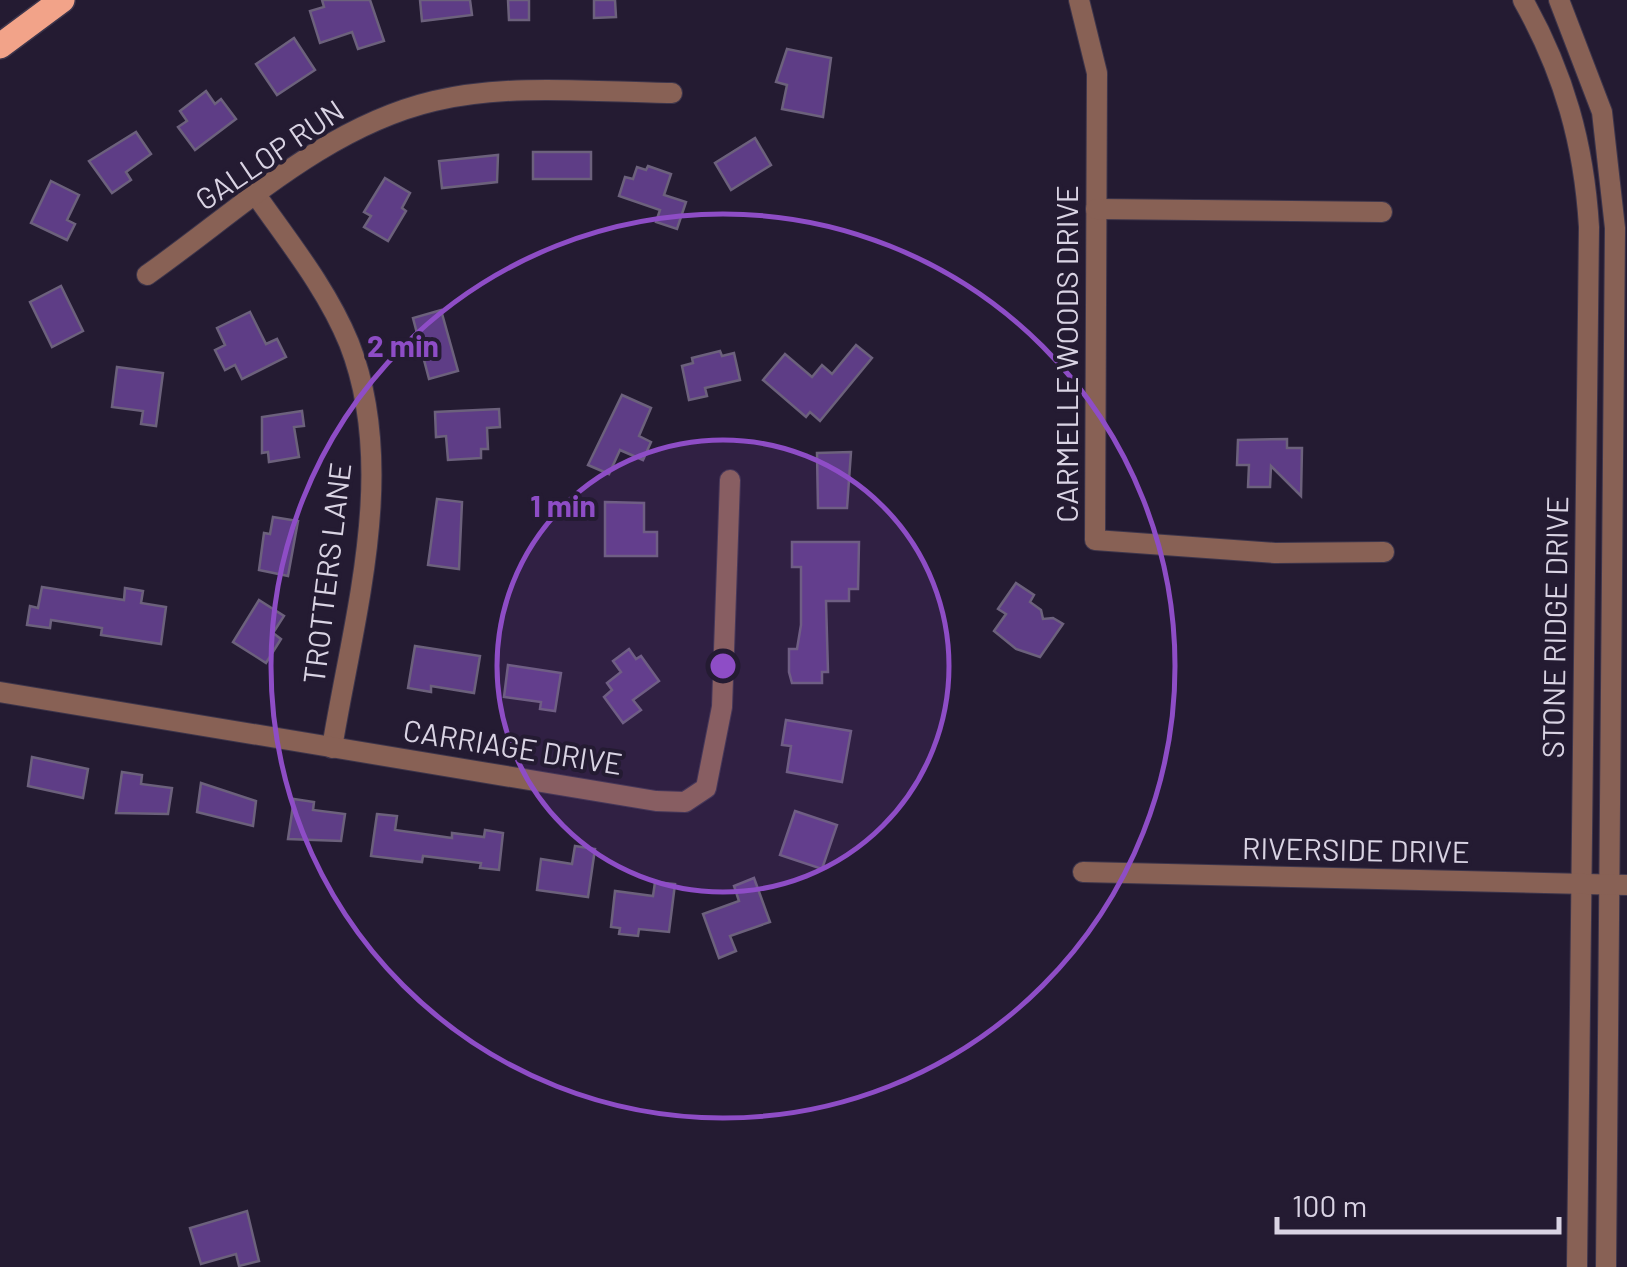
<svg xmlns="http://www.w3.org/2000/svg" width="1627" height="1267" viewBox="0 0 1627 1267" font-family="Barlow,sans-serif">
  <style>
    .building { fill: #5e3d86; stroke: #6c617c; stroke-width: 2.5 }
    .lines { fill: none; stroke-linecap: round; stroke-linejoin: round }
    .street-casing { stroke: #3d354b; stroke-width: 22 }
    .primary-casing { stroke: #3d354b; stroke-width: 28 }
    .street { stroke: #886155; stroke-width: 20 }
    .primary { stroke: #f2a389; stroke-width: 25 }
    .ring { fill: none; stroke: #8e4dc6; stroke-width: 5 }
    .labels { text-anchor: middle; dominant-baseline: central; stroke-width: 8; stroke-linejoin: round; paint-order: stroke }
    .street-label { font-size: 30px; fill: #d9d3e3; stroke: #241b32 }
    .centre { fill: #8e4dc6; stroke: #241b32; stroke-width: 5 }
    .ring-label { font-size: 30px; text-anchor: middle; font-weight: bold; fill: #8e4dc6; stroke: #241b32; stroke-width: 8; stroke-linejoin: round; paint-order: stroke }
  </style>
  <rect width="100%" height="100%" fill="#241b32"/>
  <!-- building -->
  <g class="building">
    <path d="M322 0H370L384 41 358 49 352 32 320 43 310 11 324 7Z"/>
    <path d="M420 0H470L472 15 422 21Z"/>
    <path d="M508 0H529V20H509Z"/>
    <path d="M594 0H615L616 17 594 18Z"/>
    <path d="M294 38 315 70 277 95 256 64Z"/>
    <path d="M787 49 831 58 823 117 782 109 787 85 776 82Z"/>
    <path d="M206 91 215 104 221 99 236 119 195 150 178 127 187 121 180 111Z"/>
    <path d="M136 132 151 154 126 172 131 180 112 193 89 161Z"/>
    <path d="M755 138 771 165 731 190 715 163Z"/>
    <rect x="533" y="152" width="58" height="27"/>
    <path d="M498 155 497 182 442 188 439 161Z"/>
    <path d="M648 166 671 174 664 195 686 202 677 229 656 222 660 210 619 196 625 177 633 179 637 167 646 170Z"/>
    <path d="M385 178 410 193 402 208 406 211 388 241 364 227 371 216 364 212Z"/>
    <path d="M51 181 79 195 67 220 75 224 67 240 31 223Z"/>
    <path d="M61 286 83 331 52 347 30 302Z"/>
    <path d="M441 310 458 371 429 379 413 318Z"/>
    <path d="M250 312 266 344 277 339 286 357 242 379 235 365 225 370 215 350 225 345 217 328Z"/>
    <path d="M856 345 872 358 820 421 810 412 806 417 763 380 785 354 812 377 822 365 832 374Z"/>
    <path d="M720 351 722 356 734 353 740 380 705 388 707 396 689 400 682 366 693 363 692 358Z"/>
    <path d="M117 367 163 373 156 426 141 424 143 411 112 407Z"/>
    <path d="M622 395 651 408 639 436 651 442 643 460 620 450 609 474 588 465Z"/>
    <path d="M499 409 500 427 487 428 488 449H481V458L448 460 446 436 436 437 435 412Z"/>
    <path d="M302 411 304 426 294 427 299 457 269 462 268 452 262 453V417Z"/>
    <path d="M1287 439V448H1302L1301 496 1271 466 1270 487H1248L1249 465H1237L1238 440Z"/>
    <path d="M851 452 847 508H818L817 453Z"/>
    <path d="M437 499 462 502 459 569 428 565Z"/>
    <path d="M605 502 644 503V532H657V556H605Z"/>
    <path d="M273 517 298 521 288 576 259 570 264 533 270 534Z"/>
    <path d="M792 542H859L858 589H849V601H826L828 672H822V683H792L789 672V649H797L801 625V567H792Z"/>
    <path d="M1016 583 1034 595 1030 602 1041 610 1043 619 1053 618 1063 624 1040 657 1016 649 994 631 1006 614 998 609Z"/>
    <path d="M42 587 124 600 125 588 143 591 141 603 166 607 161 644 101 635 102 628 51 620 50 628 27 625 30 606 38 608Z"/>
    <path d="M259 600 284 616 273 633 281 639 266 663 233 642Z"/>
    <path d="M415 646 480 656 474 693 431 686V692L408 688Z"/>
    <path d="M629 649 636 659 641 656 659 681 633 700 641 710 623 723 604 697 612 690 607 683 621 672 613 661Z"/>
    <path d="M508 665 561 673 555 711 540 709 541 702 504 697Z"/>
    <path d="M786 720 851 731 842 782 787 772 791 746 782 745Z"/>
    <path d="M32 757 88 769 83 798 28 786Z"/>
    <path d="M122 772 142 775 141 784 172 788 168 814 116 813Z"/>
    <path d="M201 783 256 801 253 826 197 812Z"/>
    <path d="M294 799 314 802 313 810 345 814 341 841 288 839Z"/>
    <path d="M795 811 837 825 822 869 780 855Z"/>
    <path d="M377 814 397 816 395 830 452 838V833L484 837 485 830 503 833 499 870 480 868 481 863 423 856 422 862 371 856Z"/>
    <path d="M575 846 595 849 588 897 537 890 541 859 572 864Z"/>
    <path d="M754 878 770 922 730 936 736 951 719 958 703 914 739 901 734 886Z"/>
    <path d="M655 882 675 884 669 932 639 929 638 936 619 934 620 928 611 927 615 891 653 896Z"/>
    <path d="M247 1211 259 1261 239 1266 236 1254 201 1264 190 1228Z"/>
  </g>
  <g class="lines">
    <!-- street casing -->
    <g class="street-casing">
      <g id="street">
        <path d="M1079 0 1097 73 1095 540 1275 553 1384 552"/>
        <path d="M1523 0C1564 73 1584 144 1589 227L1577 1267"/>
        <path d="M1559 0 1602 112 1615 228 1606 1267"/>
        <path d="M256 195C289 242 327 289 349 343 399 470 353 619 332 748"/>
        <path d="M1096 209 1382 212"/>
        <path d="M147 275C238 211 324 127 434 101 511 83 595 92 672 93"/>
        <path d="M0 692 656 801 685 802 706 788 722 707 730 480"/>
        <path d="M1083 872 1627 885"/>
      </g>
    </g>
    <!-- primary casing -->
    <g class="primary-casing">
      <path id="primary" d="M0 46 62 0"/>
    </g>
    <!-- street -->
    <use href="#street" class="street"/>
    <!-- primary -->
    <use href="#primary" class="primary"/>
  </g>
  <!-- distance rings -->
  <circle cx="723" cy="666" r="226" fill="#8e4dc6" fill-opacity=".12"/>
  <g class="ring">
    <circle cx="723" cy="666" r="226"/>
    <circle cx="723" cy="666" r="452"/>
  </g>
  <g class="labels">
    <!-- street labels -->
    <g class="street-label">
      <text transform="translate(269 154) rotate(-34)">GALLOP RUN</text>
      <text transform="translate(1066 354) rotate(-90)">CARMELLE WOODS DRIVE</text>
      <text transform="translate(326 573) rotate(-83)">TROTTERS LANE</text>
      <text transform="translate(1554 627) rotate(-89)">STONE RIDGE DRIVE</text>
      <text transform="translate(513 746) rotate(9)">CARRIAGE DRIVE</text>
      <text transform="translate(1356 849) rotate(1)">RIVERSIDE DRIVE</text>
    </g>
  </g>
  <circle cx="723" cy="666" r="15" class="centre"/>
  <g class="ring-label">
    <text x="403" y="357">2 min</text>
    <text x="563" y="517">1 min</text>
  </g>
  <!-- scale -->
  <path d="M1277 1217v15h282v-15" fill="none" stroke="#d9d3e3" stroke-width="5"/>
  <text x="1292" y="1217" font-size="30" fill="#d9d3e3" stroke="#241b32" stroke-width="8" paint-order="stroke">100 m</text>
</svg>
